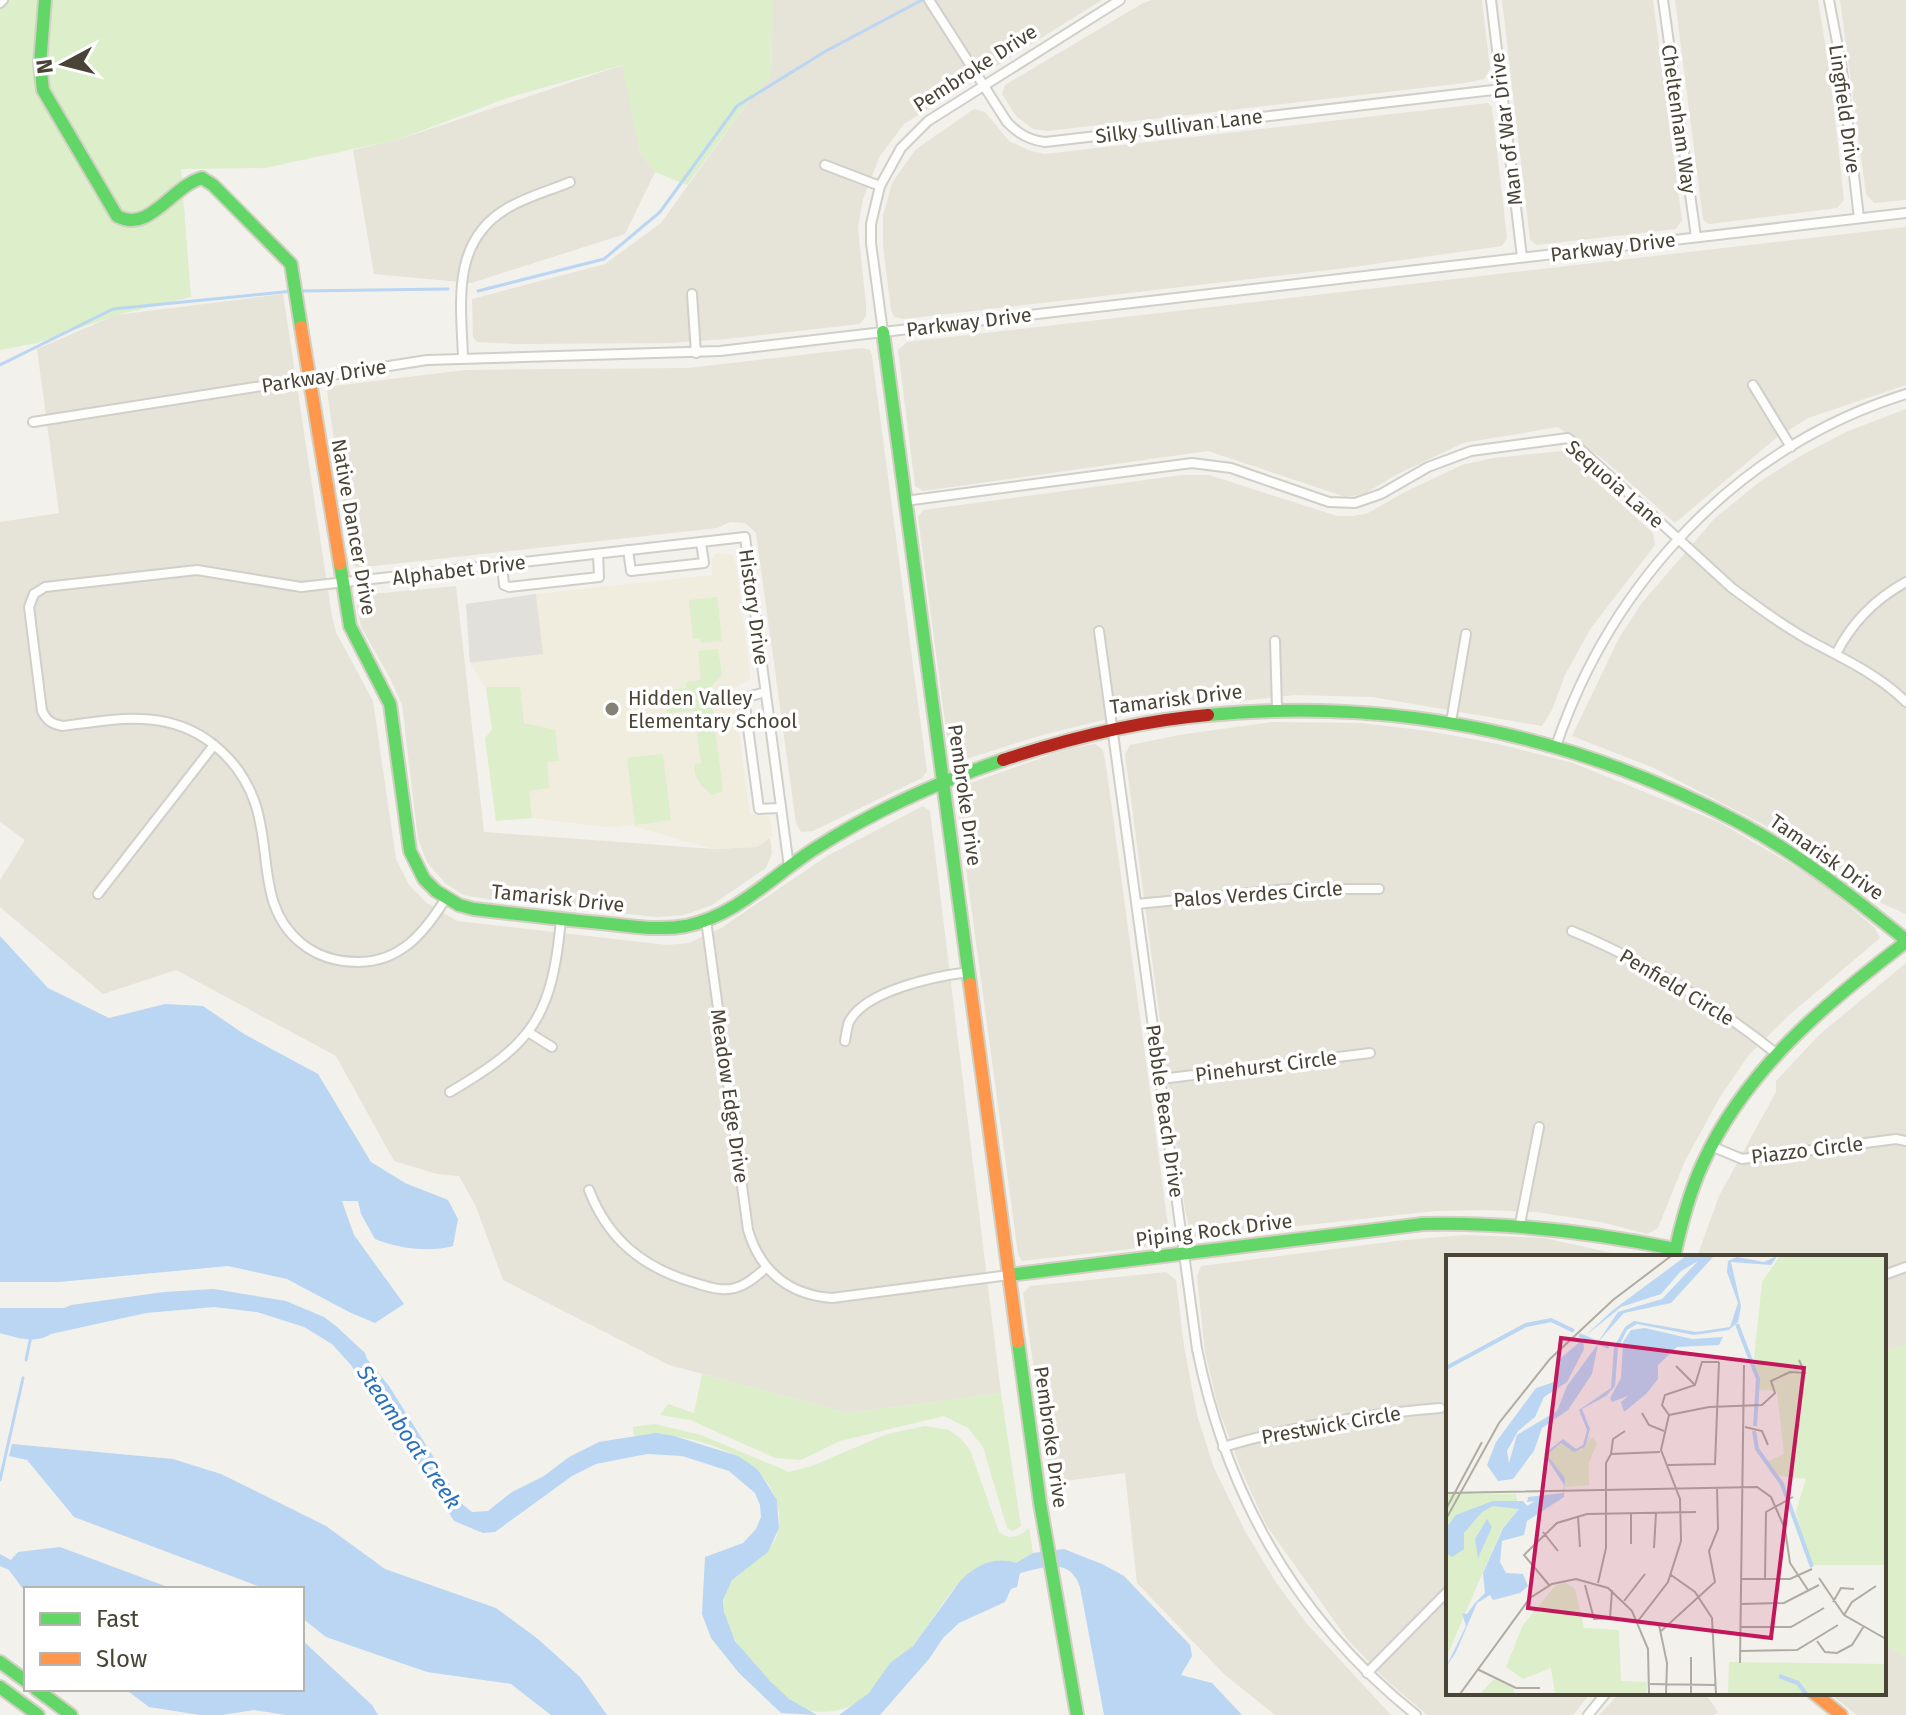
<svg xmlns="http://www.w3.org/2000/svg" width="1906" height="1715" viewBox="0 0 1906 1715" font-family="'Fira Sans',sans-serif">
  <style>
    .residential { fill: #e6e3d9 }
    .education { fill: #f0edde }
    .green { fill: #dceeca }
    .parking { fill: #e1e0da }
    .water { fill: #bad6f2 }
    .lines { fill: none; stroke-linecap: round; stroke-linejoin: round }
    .stream { stroke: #bad6f2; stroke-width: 3 }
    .street-casing { stroke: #d0cfc9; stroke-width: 12 }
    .fast-casing { stroke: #d2d0c2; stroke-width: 16 }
    .slow-casing { stroke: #d2d0c2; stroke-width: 16 }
    .jam-casing { stroke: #d2d0c2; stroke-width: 16 }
    .street { stroke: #fdfdfc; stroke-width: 8 }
    .fast { stroke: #63d668; stroke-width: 12 }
    .slow { stroke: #ff974d; stroke-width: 12 }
    .jam { stroke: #b3261e; stroke-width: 12 }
    .poi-dot { fill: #848176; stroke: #fff; stroke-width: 3 }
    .labels { text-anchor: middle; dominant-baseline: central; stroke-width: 7; stroke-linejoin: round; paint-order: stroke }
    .street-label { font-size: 20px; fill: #494436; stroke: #fff }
    .poi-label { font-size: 20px; fill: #494436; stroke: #fff; text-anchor: start }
    .water-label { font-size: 22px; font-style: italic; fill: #286fbd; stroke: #fff }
    .inset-river { fill: none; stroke: #bad6f2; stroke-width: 4 }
    .inset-road { fill: none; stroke: #aeaca3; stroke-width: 2 }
    .view { fill: #c2185b; fill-opacity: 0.15; stroke: #c2185b; stroke-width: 4 }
    .inset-edge { fill: none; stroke: #494436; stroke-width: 4 }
  </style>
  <rect width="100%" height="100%" fill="#f2f1ec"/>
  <!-- residential -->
  <g class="residential">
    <path d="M773 0H1102L904 124 880 156 863 199 858 228 866 305V316L860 324 727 339 670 343 519 344 477 342 473 338 472 299 605 264 661 223 748 102 771 77Z"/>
    <path d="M1152 0H1482L1490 69 1484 79 1465 83 1047 131 1033 129 1016 116 1002 94 1005 85 1143 3Z"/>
    <path d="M1502 0H1653L1682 220 1676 229 1537 245 1530 240Z"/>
    <path d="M1675 0H1818L1830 73 1844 200 1837 208 1709 224 1703 220Z"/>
    <path d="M1840 0H1906V200L1874 203 1866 194Z"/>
    <path d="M623 65 640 153 655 172 625 234 471 283 374 274 353 150 400 139Z"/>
    <path d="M1488 103 1492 107 1507 238 1502 246 1346 268 904 319 894 317 891 310 883 246V216L892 183 915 150 974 109 985 112 1009 141 1031 151 1045 154Z"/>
    <path d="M1906 227V385L1808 418 1775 439 1675 523 1603 459 1558 427 1463 443 1396 475 1364 494 1346 497 1208 451 923 491 915 486 898 350 907 342Z"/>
    <path d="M283 294 332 616 336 632 373 701 396 859 409 885 427 903 457 921 667 945 689 943 721 928 827 856 923 806 930 811 1001 1393 848 1413 669 1365 503 1280 476 1207 459 1176 437 1174 394 1161 336 1056 176 970 103 994 0 907V880L25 840 0 822V522L59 513 37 349 116 315Z"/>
    <path d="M862 348 870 350 872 356 927 771 922 778 813 831 801 832 796 823 756 533 745 523 730 522 717 528 365 567H356L351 562 327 390 334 386 465 370 688 368Z"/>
    <path d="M1906 409V914L1872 899 1764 825 1654 768 1572 736 1619 638 1641 604 1715 518 1762 480 1802 455 1848 431Z"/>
    <path d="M1562 451 1653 533 1655 545 1591 628 1565 675 1552 710 1542 726 1372 697 1295 695 1132 713 1042 735 957 762 950 760 918 517 923 510 1182 475H1209L1337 516H1354L1368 513 1403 493 1462 465 1493 458Z"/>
    <path d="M456 586 484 832 713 849 757 847 770 838 772 853 766 868 712 905 684 915 657 917 498 901 463 895 445 883 427 862 418 839 402 705 390 678 361 627 357 606 361 596 372 594Z"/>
    <path d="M1272 722 1361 723 1429 731 1498 744 1573 763 1719 822 1818 880 1875 928 1880 938 1788 1016 1748 1056 1720 1097 1685 1161 1658 1228 1647 1234 1601 1222 1536 1212 1483 1210 1435 1211 1195 1237 1190 1231 1185 1210 1125 754 1130 745 1179 735Z"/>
    <path d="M1095 744 1103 750 1107 772 1169 1233 1165 1240 1157 1246 1022 1261 1018 1254 957 802 965 785 1067 749Z"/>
    <path d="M1906 963V1344L1884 1351V1257H1697L1719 1196 1776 1092V1081L1820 1034Z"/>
    <path d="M1466 1235 1544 1238 1630 1257H1448V1693H1591L1573 1715H1427L1384 1678 1348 1640 1266 1525 1242 1472 1219 1410 1205 1353 1197 1276 1201 1266 1404 1240Z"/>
    <path d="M1166 1272 1176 1280 1184 1346 1197 1415 1214 1468 1245 1531 1277 1584 1307 1624 1391 1715H1275L1225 1675 1137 1583 1125 1473 1050 1483 1023 1293 1030 1286Z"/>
    <path d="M1884 1644 1906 1658V1715H1857L1829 1693H1884Z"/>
    <path d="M1620 1693H1705L1718 1712 1714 1715H1599Z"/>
  </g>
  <!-- education -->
  <path class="education" d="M716 553 733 555 736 564 751 678 733 689 750 814 770 817 772 836 757 847 713 849 629 825 615 828 532 818 496 821 485 738 492 730 486 688 470 663 543 654 536 594 712 575 711 560Z"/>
  <!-- green -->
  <g class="green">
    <path d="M0 0H773L771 77 748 102 687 185 655 172 640 153 622 65 507 98 400 139 265 168 181 169 191 297 117 315 37 343 0 350Z"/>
    <path d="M717 597 722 641 701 643 700 638 693 639 689 600Z"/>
    <path d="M718 649 722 674 710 688 723 791 713 795C702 788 693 778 695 764L701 763 694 711 667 713 665 690 686 688V682L701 680 698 651Z"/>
    <path d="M486 687H520L524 723 555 730 559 761 547 762 549 788 529 791 532 818 496 821 485 738 492 730Z"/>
    <path d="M663 754 671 820 635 825 627 758Z"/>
    <path d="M1906 1344V1658L1884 1644V1351Z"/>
    <path d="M702 1374 848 1413 1001 1393 1021 1526 1013 1531 1007 1528 983 1447 968 1428 944 1416 840 1441 801 1460 775 1458 690 1420 660 1415 668 1404 694 1413Z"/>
    <path d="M654 1424 701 1435 789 1472 812 1466 887 1434 925 1426 949 1430 960 1438 970 1450 999 1532C1010 1541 1019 1537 1029 1528L1033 1553 1016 1563C967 1547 940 1614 914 1644 908 1652 898 1656 891 1663 883 1671 878 1684 870 1692 853 1710 829 1715 805 1710 773 1692 699 1619 732 1580 747 1561 775 1555 779 1527 787 1459 687 1427 634 1437L633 1427Z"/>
  </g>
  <!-- parking -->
  <path class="parking" d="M536 594 543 654 470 663 466 604Z"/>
  <!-- water -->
  <g class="water">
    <path d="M0 936 48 988 109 1018 165 1004 203 1006 244 1034 318 1074 371 1162 405 1183 448 1200 458 1219 453 1246C428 1253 398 1248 375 1239L361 1214 358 1201H342L354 1235 404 1304 375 1323 349 1312 287 1279 228 1266 59 1282H0Z"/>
    <path d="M214 1289 286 1301 324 1317 336 1326 365 1353 367 1359 389 1386 436 1461 454 1493 462 1504 472 1512 488 1511 512 1492 544 1476 569 1457 599 1442 611 1440 656 1433 674 1436 738 1456 750 1464 758 1470 777 1500 779 1528 768 1552 732 1580 723 1600 724 1612 735 1641 770 1681 789 1699 817 1715 781 1713 739 1673 711 1638 702 1614 705 1557 743 1543 756 1529 761 1517 760 1505 755 1493 729 1471 682 1456 647 1454 596 1464 572 1476 495 1532 483 1533 454 1521 420 1466 388 1425 351 1365 332 1344 304 1327 257 1312 214 1307 146 1313 51 1334C36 1344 17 1338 0 1333V1308H64L71 1305 164 1292Z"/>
    <path d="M12 1444 173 1459 221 1474 326 1526 385 1569 496 1608 538 1639 580 1677 607 1715H551L511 1684 427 1672 326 1637 302 1618V1589H266L74 1517 27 1460 9 1456Z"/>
    <path d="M60 1547 173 1589H26V1593L9 1570 0 1566V1554L11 1560 18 1552Z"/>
    <path d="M1064 1549 1102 1564 1124 1576 1190 1645 1192 1656 1181 1675 1212 1683 1242 1715H1104L1080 1587C1070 1557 1045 1567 1020 1573L1017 1587 1011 1589 1005 1602 959 1623 943 1638 929 1659 880 1715H839L869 1693 890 1663 913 1646 961 1580C977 1565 994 1556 1016 1563L1033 1553Z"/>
    <path d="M302 1640 372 1705 378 1715H286L254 1710 222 1715H200L149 1707 125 1689H302Z"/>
  </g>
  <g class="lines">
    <!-- stream -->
    <g class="stream">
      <path d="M300 291 448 289"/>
      <path d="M478 291 604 259 660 212 737 106 826 51 922 0"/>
      <path d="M0 365 113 309 293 291"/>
      <path d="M26 1360 31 1336"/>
      <path d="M0 1480 23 1378"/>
    </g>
    <!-- street casing -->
    <g class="street-casing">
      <g id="street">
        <path d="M929 0 1007 122C1018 134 1029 140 1045 142L1502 89"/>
        <path d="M1491 0 1522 257"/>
        <path d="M1663 0 1696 237"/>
        <path d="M1829 0 1841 63 1859 218"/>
        <path d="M0 3 3 0"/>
        <path d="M825 165 880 186"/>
        <path d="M692 294 696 353"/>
        <path d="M883 332 871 243V224L880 186 901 148 928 121 1120 0"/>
        <path d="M463 357C461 303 451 242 506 209 525 197 549 191 570 182"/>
        <path d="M1753 385 1791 447"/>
        <path d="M33 422 427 360 720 351 1906 213"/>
        <path d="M905 501 1192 463 1231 468 1329 502 1355 503 1381 494 1428 467 1471 451 1568 438 1732 588C1759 608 1786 628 1816 644 1848 661 1880 676 1906 702"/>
        <path d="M628 550 631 571 704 563 701 542"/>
        <path d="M502 565 504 585 509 587 599 577 598 554"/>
        <path d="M34 594 45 587 197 570 301 587 745 537 789 867"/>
        <path d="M34 594 29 607 42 711C47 721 52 724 63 726 115 719 169 708 214 745 233 760 247 780 255 803 272 852 257 907 301 943 317 956 337 962 358 962 401 962 425 932 446 898"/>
        <path d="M1099 631 1197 1349C1227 1497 1297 1620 1416 1715"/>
        <path d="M1275 641 1277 708"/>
        <path d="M1836 654C1852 622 1875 599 1906 582"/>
        <path d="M765 692 744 698 759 809 781 808"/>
        <path d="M1451 722 1466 634"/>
        <path d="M1556 746C1612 581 1739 446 1906 394"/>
        <path d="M98 894 214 745"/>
        <path d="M1137 904 1289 889H1379"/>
        <path d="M706 920 748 1230C760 1271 789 1295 832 1298L1009 1275"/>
        <path d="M1572 931C1647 962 1713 1003 1777 1054"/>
        <path d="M528 1032 552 1047"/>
        <path d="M845 1041C846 1035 847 1027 849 1022 865 990 937 976 969 972"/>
        <path d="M1161 1079 1370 1053"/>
        <path d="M450 1092C534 1043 552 1016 561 919"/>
        <path d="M1711 1146 1742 1159 1896 1139 1906 1141"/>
        <path d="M589 1190C608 1239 642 1267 692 1282 706 1286 720 1292 735 1288 747 1285 756 1276 766 1268"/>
        <path d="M1520 1224 1539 1127"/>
        <path d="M1884 1275 1906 1267"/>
        <path d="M1223 1447C1294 1426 1366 1414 1440 1408"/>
        <path d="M1367 1673 1448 1591"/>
        <path d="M1588 1715 1606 1693"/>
      </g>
    </g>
    <!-- fast casing -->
    <g class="fast-casing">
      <g id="fast">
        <path d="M45 0 40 64 43 90 117 216C149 234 172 186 202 178L213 185 291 264 301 327"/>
        <path d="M883 332 970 984"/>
        <path d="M340 564 350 626 390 704 410 851 424 879 436 891 459 905 474 909C516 914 559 919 601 923 629 926 658 931 686 926 738 915 773 875 816 848 874 811 938 782 1003 760"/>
        <path d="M1208 715C1396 697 1576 735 1742 824 1801 856 1854 898 1906 940"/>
        <path d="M1674 1257C1681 1224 1689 1193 1703 1163 1745 1070 1827 1002 1906 942"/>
        <path d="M1009 1275 1423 1224C1509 1222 1591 1232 1675 1249"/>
        <path d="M1018 1342 1040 1503 1077 1715"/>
        <path d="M0 1662 26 1681"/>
        <path d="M0 1687 38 1715"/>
        <path d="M36 1689 71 1715"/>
      </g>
    </g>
    <!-- slow casing -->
    <g class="slow-casing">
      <g id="slow">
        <path d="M301 327 340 564"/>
        <path d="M970 984 1018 1342"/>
        <path d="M1814 1693 1841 1715"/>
      </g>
    </g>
    <!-- jam casing -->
    <g class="jam-casing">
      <path id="jam" d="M1003 760C1070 738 1137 721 1208 715"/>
    </g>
    <!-- street -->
    <use href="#street" class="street"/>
    <!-- fast -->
    <use href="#fast" class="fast"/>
    <!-- slow -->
    <use href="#slow" class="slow"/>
    <!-- jam -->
    <use href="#jam" class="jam"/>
  </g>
  <!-- markers -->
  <circle class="poi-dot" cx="612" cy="709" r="8"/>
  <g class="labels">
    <!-- street labels -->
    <g class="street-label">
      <text transform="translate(975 68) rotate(-33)">Pembroke Drive</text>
      <text transform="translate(1845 109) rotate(82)">Lingfield Drive</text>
      <text transform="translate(1679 119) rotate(82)">Cheltenham Way</text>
      <text transform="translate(1179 126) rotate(-7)">Silky Sullivan Lane</text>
      <text transform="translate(1506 129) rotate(-97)">Man of War Drive</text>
      <text transform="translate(1613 247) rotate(-7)">Parkway Drive</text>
      <text transform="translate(969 322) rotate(-7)">Parkway Drive</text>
      <text transform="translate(324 376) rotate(-9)">Parkway Drive</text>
      <text transform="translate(1615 484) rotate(41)">Sequoia Lane</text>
      <text transform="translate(354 527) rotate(80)">Native Dancer Drive</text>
      <text transform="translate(459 570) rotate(-7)">Alphabet Drive</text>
      <text transform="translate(754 607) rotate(82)">History Drive</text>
      <text transform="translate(1176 699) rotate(-7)">Tamarisk Drive</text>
      <text transform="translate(965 795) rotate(82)">Pembroke Drive</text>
      <text transform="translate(1827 857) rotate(35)">Tamarisk Drive</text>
      <text transform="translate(1258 894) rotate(-4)">Palos Verdes Circle</text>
      <text transform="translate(558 898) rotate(6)">Tamarisk Drive</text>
      <text transform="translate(1677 987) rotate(31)">Penfield Circle</text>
      <text transform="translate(1266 1066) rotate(-7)">Pinehurst Circle</text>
      <text transform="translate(730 1096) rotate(82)">Meadow Edge Drive</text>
      <text transform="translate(1165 1111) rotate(82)">Pebble Beach Drive</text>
      <text transform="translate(1807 1150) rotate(-7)">Piazzo Circle</text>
      <text transform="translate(1214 1230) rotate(-7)">Piping Rock Drive</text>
      <text transform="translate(1331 1425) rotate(-10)">Prestwick Circle</text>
      <text transform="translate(1051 1437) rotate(82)">Pembroke Drive</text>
    </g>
    <!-- poi labels -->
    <g class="poi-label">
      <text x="628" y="698">Hidden Valley<tspan x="628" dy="23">Elementary School</tspan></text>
    </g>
    <!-- water labels -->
    <g class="water-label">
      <text transform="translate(409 1437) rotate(56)">Steamboat Creek</text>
    </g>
  </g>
  <!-- overview -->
  <g transform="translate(1446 1255)">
    <rect width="440" height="440" fill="#f2f1ec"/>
    <path d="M334 1H440L438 310H366L358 297 350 256 360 224 334 221 320 207 338 199 331 136 313 135 308 103 316 27ZM145 178 142 189 146 182 151 188 143 208V230L120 232 101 200 117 187 135 196ZM0 239H70L73 254 56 273 0 403ZM120 328 129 334 138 373 173 375 175 426 201 427 200 439H109L105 413 77 424 60 412 77 370 110 330ZM283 407 440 409V439H282ZM48 424 68 433V439H34Z" fill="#dceeca"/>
    <path d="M240 1 267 2 225 48 178 58 152 87 172 57 216 44 252 6 235 16 215 39 175 52 138 82 167 55ZM331 1 325 10 285 7 295 51 292 67 283 75 248 80 191 69 181 75 172 93 169 131 160 141 136 154 144 174 139 192 128 197 115 188 101 200 119 223 118 242 81 266 78 280 56 286 54 307 60 318 77 319 82 331 74 338 47 345 44 340 31 348 10 397 0 412 20 371 16 358 21 359 29 348 39 338 37 318 57 273 73 254 47 251 36 257 18 278V294L6 302 0 298V273L10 260 47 246H77L81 251 89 246 81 247 82 242 117 238 118 230 98 199 117 184 130 194 137 190 141 175 133 155 165 133 168 92 179 72 188 66 250 77 284 72 292 48 281 17 282 6 291 2 318 7ZM199 73 246 84 277 82 273 90 231 92 212 110V124L200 139 178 157 175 147 182 141 166 147 164 143 175 123 177 87 185 75ZM137 84 138 94 121 127 98 142 89 162 72 176 61 196 63 208 71 180 111 156 121 131 152 89 146 119 122 155 96 173 88 196 67 224 52 226 41 210 50 187 90 133 108 127 114 104ZM41 264 46 272 32 303 29 284Z" fill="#bad6f2"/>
    <path class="inset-river" d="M291 69 312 124 309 171M133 80 163 92M0 113 80 70 105 65 128 76M308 176 311 194 336 229 366 312M333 421 352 428 360 439"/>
    <path class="inset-road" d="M230 111 249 130M196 158 203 170 218 176M223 160 263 152 316 150 329 138 325 126 344 117 359 118 353 105M223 160 216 150 219 140 249 130 256 107H273M299 172 316 176 322 190M165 199 214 197M165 199 167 184 179 176M222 210 269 209 273 107M0 238 311 232 325 242 339 274 344 308 362 335M0 254 36 187M185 258V289M132 261 134 292M0 264 53 168 104 104 167 45 225 1M97 277 112 296M208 293 210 258M225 320 249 337 266 363 270 439M373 323 398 360 440 384M295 324H344L366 314M319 324 320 257 347 242M152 328 160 293V208L165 199M103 330 78 300 111 268 141 259 250 257M139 330 148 364 164 363 166 335M178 346 199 319M387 347 395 333 408 334M295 349 338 348 373 330M398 360 406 347 430 331M192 366 222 327 235 286 234 244 215 195 223 160M213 370 221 408 220 439M295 372H345L378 353M214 377 269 327 263 296 272 274 271 232M371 386 379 397 391 398 406 390 418 371M295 396 351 395 392 370M294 408 298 110M31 414 70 433H94M204 429 270 430M14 439 84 343 106 329 130 324 162 333 186 356 202 394 203 439M245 439V402"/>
    <path class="view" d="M115 83 358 113 325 383 82 353Z"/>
    <rect width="440" height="440" class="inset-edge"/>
  </g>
  <!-- legend -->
  <rect x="24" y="1587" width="280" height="104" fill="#ffffff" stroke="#b6b4af" stroke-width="2"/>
  <rect x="40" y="1613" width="40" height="12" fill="#63d668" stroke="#b6b4af" stroke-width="2"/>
  <text x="96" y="1627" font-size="24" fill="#494436">Fast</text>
  <rect x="40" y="1653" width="40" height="12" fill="#ff974d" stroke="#b6b4af" stroke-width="2"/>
  <text x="96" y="1667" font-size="24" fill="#494436">Slow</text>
  <!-- north arrow -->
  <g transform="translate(64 64) rotate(263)" stroke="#ffffff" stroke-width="6" paint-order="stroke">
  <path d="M0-6L14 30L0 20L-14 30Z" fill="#494436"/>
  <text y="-12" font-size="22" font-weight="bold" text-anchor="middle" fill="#494436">N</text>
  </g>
</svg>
